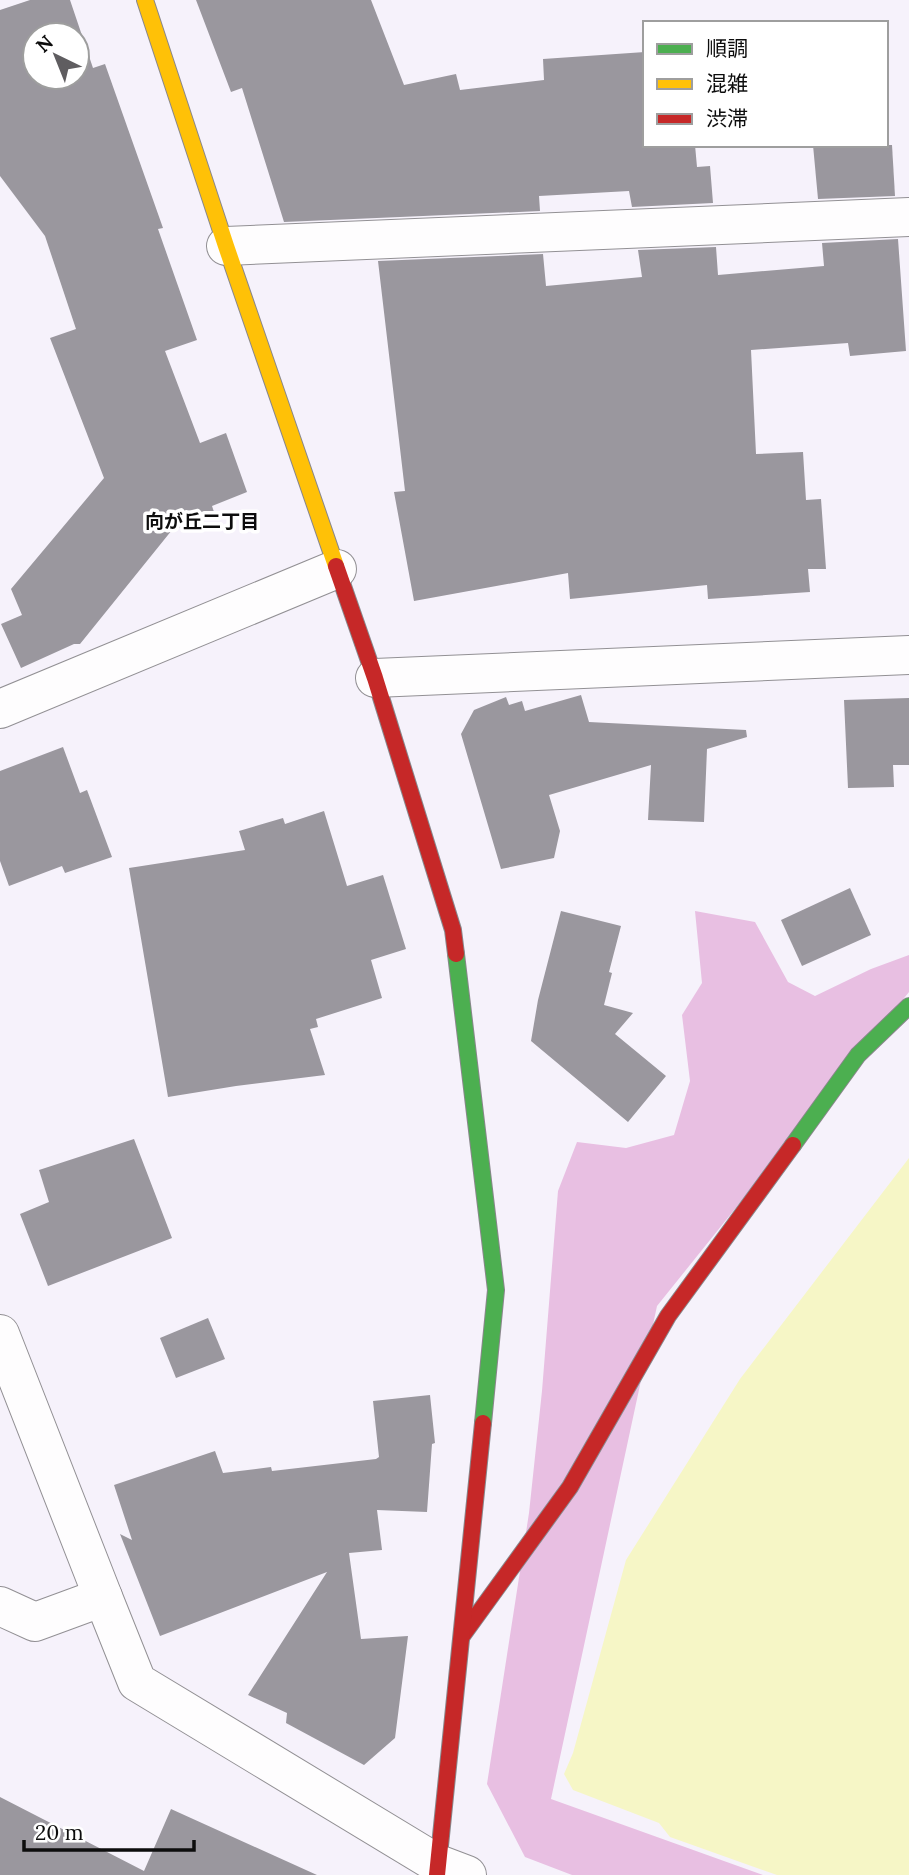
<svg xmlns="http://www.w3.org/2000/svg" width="909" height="1875" viewBox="0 0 909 1875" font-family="Lora,'Noto Sans JP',serif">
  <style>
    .forest { fill: #e8bfe2 }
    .water { fill: #f6f6c6 }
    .building { fill: #9a979e; fill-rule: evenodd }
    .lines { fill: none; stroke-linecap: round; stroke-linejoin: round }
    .street-casing { stroke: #929094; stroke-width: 40 }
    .fast-casing { stroke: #89878b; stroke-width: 18 }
    .slow-casing { stroke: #89878b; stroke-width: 18 }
    .jam-casing { stroke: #89878b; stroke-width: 18 }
    .street { stroke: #fefdfe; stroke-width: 38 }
    .fast { stroke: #4caf50; stroke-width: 16 }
    .slow { stroke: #ffc107; stroke-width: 16 }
    .jam { stroke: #c62828; stroke-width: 16 }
    .labels { text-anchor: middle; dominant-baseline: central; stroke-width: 7; stroke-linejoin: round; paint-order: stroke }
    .neighbourhood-label { font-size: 19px; font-weight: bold; fill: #0d0d0d; stroke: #fff }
  </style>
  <rect width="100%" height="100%" fill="#f6f2fb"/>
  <!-- forest -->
  <path class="forest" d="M695 911 755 922 788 982 815 996 871 969 909 955V992L657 1306 551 1799 763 1875H572L525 1857 487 1784 529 1513 542 1391 558 1191 577 1142 626 1148 674 1135 690 1081 682 1015 702 983Z"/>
  <!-- water -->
  <path class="water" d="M909 1158V1875H777L670 1837 659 1823 573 1790 564 1774 573 1753 626 1560 740 1379Z"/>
  <!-- building -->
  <g class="building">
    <path d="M30 0H70L93 68 105 64 163 228 158 229 197 340 165 351 200 443 226 433 247 492 212 506 215 515 172 530 80 644H74L21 668 1 624 22 615 11 589 104 478 50 338 76 329 45 236 0 176V10ZM35 35H77V77H35Z"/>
    <path d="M196 0H371L404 85 456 74 460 90 544 80 543 59 645 52V145H695L697 167 710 166 713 203 632 207 629 191 539 196 540 211 284 222 242 88 231 92Z"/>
    <path d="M813 145H892L895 196 818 199Z"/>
    <path d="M898 239 906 351 850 356 848 343 751 350 756 454 803 452 806 500 821 499 826 569H808L810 592 708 599 707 585 570 599 568 573 414 601 394 492 405 491 378 261 543 254 546 286 642 277 638 250 716 247 718 275 824 266 822 243Z"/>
    <path d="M581 695 589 722 746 730 747 737 707 749 704 822 648 820 651 765 549 795 560 831 554 858 501 869 461 734 474 710 506 697 509 705 522 701 525 711Z"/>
    <path d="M909 698V765H893L894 787 848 788 844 700Z"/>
    <path d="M63 747 80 793 87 790 112 857 65 873 62 866 9 886 0 861V771Z"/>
    <path d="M324 811 347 886 383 875 406 949 371 960 382 998 316 1019 318 1027 310 1029 325 1075 236 1086 168 1097 129 868 245 850 239 831 283 818 285 824Z"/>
    <path d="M850 888 871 935 802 966 781 920Z"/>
    <path d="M561 911 621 926 609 972 612 973 604 1005 633 1013 615 1034 666 1076 628 1122 531 1041 538 1000Z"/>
    <path d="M134 1139 172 1238 48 1286 20 1214 49 1202 39 1170Z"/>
    <path d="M208 1318 225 1359 176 1378 160 1338Z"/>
    <path d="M430 1395 435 1443 432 1444 427 1512 377 1510 382 1550 349 1553 361 1639 408 1636 395 1738 364 1765 286 1723 287 1713 248 1695 327 1572 160 1636 120 1534 132 1540 114 1485 215 1451 223 1473 271 1467 272 1471 376 1459 379 1457 373 1401Z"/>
    <path d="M0 1797 144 1871 171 1809 317 1875H0Z"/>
  </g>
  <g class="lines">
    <!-- street casing -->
    <g class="street-casing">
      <g id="street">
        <path d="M226 246 909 217"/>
        <path d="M375 678 909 655"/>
        <path d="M0 709 337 569"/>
        <path d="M0 1334 103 1597"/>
        <path d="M0 1606 35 1622 103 1597 137 1682 438 1864 467 1875"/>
      </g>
    </g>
    <!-- fast casing -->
    <g class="fast-casing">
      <g id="fast">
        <path d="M456 954 496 1290 483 1423"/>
        <path d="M793 1145 858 1055 909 1006"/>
      </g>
    </g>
    <!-- slow casing -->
    <g class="slow-casing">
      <path id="slow" d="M145 0 226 246 336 566"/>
    </g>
    <!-- jam casing -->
    <g class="jam-casing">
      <g id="jam">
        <path d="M336 566 375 678 453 930 456 954"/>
        <path d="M462 1636 570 1487 668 1316 793 1145"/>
        <path d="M437 1875 483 1423"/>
      </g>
    </g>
    <!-- street -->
    <use href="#street" class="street"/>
    <!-- fast -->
    <use href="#fast" class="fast"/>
    <!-- slow -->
    <use href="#slow" class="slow"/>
    <!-- jam -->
    <use href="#jam" class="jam"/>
  </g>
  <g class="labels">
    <!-- neighbourhood labels -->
    <g class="neighbourhood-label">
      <text x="202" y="521">向が丘二丁目</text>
    </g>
  </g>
  <!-- legend -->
  <rect x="643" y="21" width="245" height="126" fill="#ffffff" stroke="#9e9e9e" stroke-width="2"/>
  <rect x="657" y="44" width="35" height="10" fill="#4caf50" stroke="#9e9e9e" stroke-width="2"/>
  <text x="706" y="56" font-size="21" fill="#0d0d0d">順調</text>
  <rect x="657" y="79" width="35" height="10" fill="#ffc107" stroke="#9e9e9e" stroke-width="2"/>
  <text x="706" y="91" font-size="21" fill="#0d0d0d">混雑</text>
  <rect x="657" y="114" width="35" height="10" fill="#c62828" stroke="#9e9e9e" stroke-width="2"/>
  <text x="706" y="126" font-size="21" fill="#0d0d0d">渋滞</text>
  <!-- north arrow -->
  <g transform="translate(56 56) rotate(317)"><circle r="33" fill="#ffffff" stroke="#9e9e9e" stroke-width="2"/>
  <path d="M0-5L12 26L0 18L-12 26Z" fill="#5f5d60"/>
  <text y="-10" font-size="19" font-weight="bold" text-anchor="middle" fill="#0d0d0d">N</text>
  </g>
  <!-- scale -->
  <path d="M24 1840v10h170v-10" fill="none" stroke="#0d0d0d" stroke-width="3.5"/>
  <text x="35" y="1840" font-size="21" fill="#0d0d0d" stroke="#ffffff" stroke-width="5" paint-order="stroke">20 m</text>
</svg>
